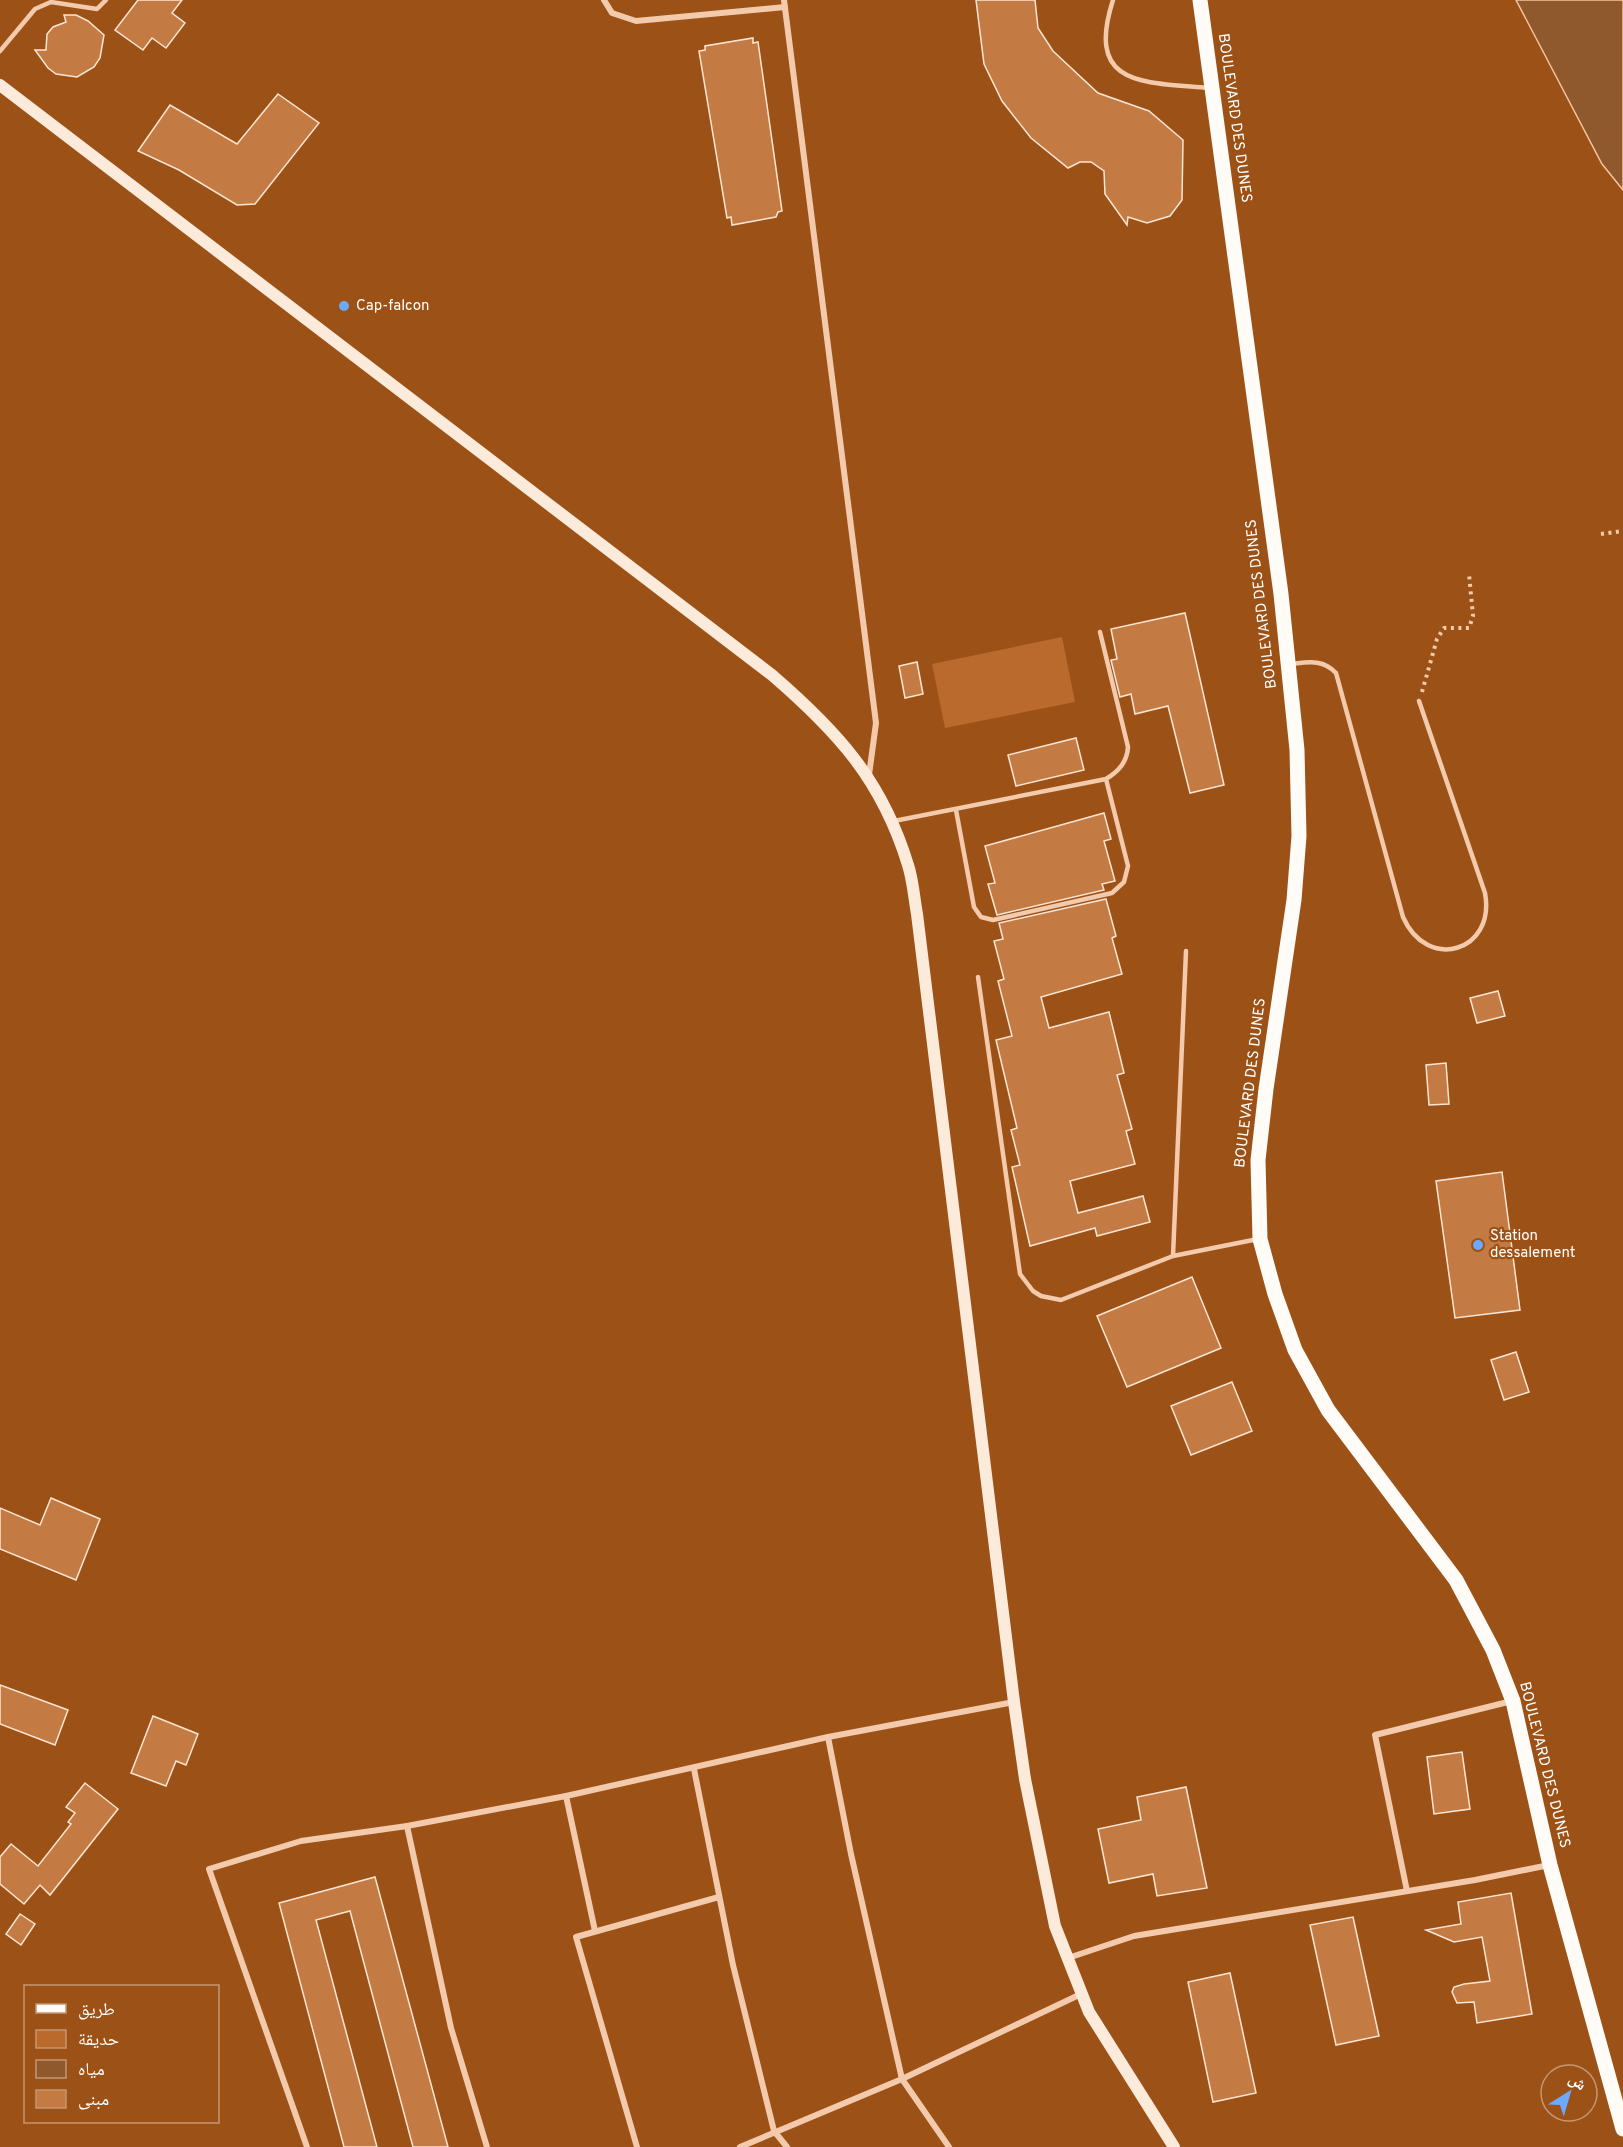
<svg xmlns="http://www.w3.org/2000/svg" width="1623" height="2147" viewBox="0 0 1623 2147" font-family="Overpass,'Noto Naskh Arabic',sans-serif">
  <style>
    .green { fill: #bb6a2d }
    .water { fill: #8f592d; stroke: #f5c29e; stroke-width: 1.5 }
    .building { fill: #c47b43; stroke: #fde5d4; stroke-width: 1.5 }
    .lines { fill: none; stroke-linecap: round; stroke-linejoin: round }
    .path { stroke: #f3caac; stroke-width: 4; stroke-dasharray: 3 4.5; stroke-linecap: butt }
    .service { stroke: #f3caac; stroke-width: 4.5 }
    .minor { stroke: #f3caac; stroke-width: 6 }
    .secondary { stroke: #fceadb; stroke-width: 12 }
    .primary { stroke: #fffbf7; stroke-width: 15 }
    .poi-dot { fill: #6da9ff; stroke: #9c5116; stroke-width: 2 }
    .labels { text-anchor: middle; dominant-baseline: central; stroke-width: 4.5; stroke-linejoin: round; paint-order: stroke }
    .street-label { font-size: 15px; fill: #fff; stroke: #9c5116 }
    .poi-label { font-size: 15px; fill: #fff; stroke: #9c5116; text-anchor: start }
  </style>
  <rect width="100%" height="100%" fill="#9c5116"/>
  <!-- green -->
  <path class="green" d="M1062 637 1075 702 945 728 932 664Z"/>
  <!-- water -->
  <path class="water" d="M1516 0H1623V190L1602 164Z"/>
  <!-- building -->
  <g class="building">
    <path d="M138 0H182L172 13 185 23 166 48 152 38 143 50 115 30Z"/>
    <path d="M976 0H1035L1038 28 1053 51 1098 93 1149 111 1183 140 1182 200 1170 216 1147 223 1128 217 1127 225 1105 194 1104 171 1091 162H1080L1068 168 1031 138 1002 101 984 64Z"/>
    <path d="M64 15H76L88 21 104 35 100 58 94 67 77 77 56 74 48 68 35 50H46L47 34 53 27 66 22Z"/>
    <path d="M753 38V43L758 42 782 211 778 212 776 217 732 225 731 217 727 218 699 51 705 50V46Z"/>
    <path d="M278 94 319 123 255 204 237 205 179 170 138 151 170 105 237 144Z"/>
    <path d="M1185 613 1224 785 1190 793 1168 706 1135 714 1131 694 1120 697 1111 660 1117 659 1111 629Z"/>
    <path d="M917 662 923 694 905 698 899 666Z"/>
    <path d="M1076 738 1084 770 1016 786 1008 755Z"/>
    <path d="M1104 813 1111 839 1104 841 1115 881 1102 884 1104 890 997 915 988 884 995 883 985 846Z"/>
    <path d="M1106 899 1116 936 1112 938 1122 974 1041 997 1049 1028 1109 1012 1124 1073 1117 1075 1132 1129 1126 1131 1135 1164 1070 1181 1078 1213 1143 1196 1150 1222 1097 1236 1095 1228 1030 1246 1012 1167 1020 1165 1011 1130 1017 1128 996 1040 1012 1036 998 981 1004 979 994 941 1003 939 999 923Z"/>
    <path d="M1498 991 1505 1016 1477 1023 1470 998Z"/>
    <path d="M1446 1063 1449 1104 1429 1105 1426 1065Z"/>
    <path d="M1502 1172 1520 1310 1455 1318 1436 1181Z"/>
    <path d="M1192 1277 1221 1348 1127 1387 1097 1316Z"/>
    <path d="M1516 1352 1529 1392 1504 1400 1491 1360Z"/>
    <path d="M1232 1382 1252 1431 1191 1455 1171 1406Z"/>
    <path d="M51 1498 100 1519 76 1580 0 1549V1508L40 1525Z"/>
    <path d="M0 1685 68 1710 55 1745 0 1724Z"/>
    <path d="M153 1716 198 1734 186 1765 176 1761 166 1786 131 1773Z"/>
    <path d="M1462 1752 1470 1809 1434 1814 1427 1757Z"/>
    <path d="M85 1783 118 1809 50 1895 40 1885 24 1904 0 1884V1857L11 1844 38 1866 71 1824 68 1822 75 1813 66 1807Z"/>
    <path d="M1186 1787 1207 1888 1157 1896 1153 1874 1109 1883 1098 1829 1141 1820 1137 1797Z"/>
    <path d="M375 1877 448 2147H413L350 1911 316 1920 377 2147H344L279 1903Z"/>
    <path d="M1511 1893 1532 2014 1477 2023 1474 2002 1457 2003 1452 1992 1454 1987 1464 1984 1490 1981 1482 1937 1454 1942 1426 1930 1461 1924 1458 1902Z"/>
    <path d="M20 1914 35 1924 21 1945 6 1934Z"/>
    <path d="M1353 1917 1379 2036 1336 2045 1310 1925Z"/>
    <path d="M1230 1973 1256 2093 1213 2102 1188 1982Z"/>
  </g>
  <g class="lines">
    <!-- path -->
    <g class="path">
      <path d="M1601 534 1623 531"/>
      <path d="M1422 692 1437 639 1444 628H1469L1473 616 1469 574"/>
    </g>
    <!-- service -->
    <g class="service">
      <path d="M1113 0C1085 87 1143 82 1209 88"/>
      <path d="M0 51 35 9 51 2 97 9 106 0"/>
      <path d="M1291 664C1309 662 1323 659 1336 673L1403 917C1427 972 1496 952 1485 893L1419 701"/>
      <path d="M956 810 974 907 981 917 993 920 1112 893 1124 882 1128 866 1106 779"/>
      <path d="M894 821 1106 779C1119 771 1127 762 1128 747L1100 632"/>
      <path d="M978 977 1020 1274 1033 1291 1041 1296 1061 1300 1173 1256 1258 1239"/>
      <path d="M1173 1256 1186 951"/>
    </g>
    <!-- minor -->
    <g class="minor">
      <path d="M604 0 612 13 636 21 785 7"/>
      <path d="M784 0 876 723 869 775"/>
      <path d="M828 1737 851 1854 902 2079 949 2147"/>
      <path d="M694 1769 733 1965 774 2131 787 2147"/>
      <path d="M566 1796 595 1931"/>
      <path d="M407 1826 451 2028 487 2147"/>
      <path d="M1407 1891 1375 1735 1512 1701"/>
      <path d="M1068 1958 1134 1936 1475 1880 1549 1865"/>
      <path d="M307 2147 209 1869 301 1841 407 1826 566 1796 828 1737 1014 1702"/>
      <path d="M637 2147 576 1937 719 1897"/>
      <path d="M740 2147 902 2079 1081 1994"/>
    </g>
    <!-- secondary -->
    <path class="secondary" d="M0 85 772 675C838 732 882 780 908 865 913 880 914 898 917 914L1014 1702 1025 1779 1055 1926 1089 2012 1174 2147"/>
    <!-- primary -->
    <path class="primary" d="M1200 0 1281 594 1297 750 1299 836 1294 900 1266 1089 1258 1160 1260 1239 1275 1294 1295 1350 1328 1410 1456 1580 1493 1650 1513 1701 1550 1865 1623 2129"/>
  </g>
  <!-- markers -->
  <g class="poi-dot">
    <circle cx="344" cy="306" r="6"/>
    <circle cx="1478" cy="1245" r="6"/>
  </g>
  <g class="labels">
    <!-- street labels -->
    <g class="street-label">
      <text transform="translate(1234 118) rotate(82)">BOULEVARD DES DUNES</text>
      <text transform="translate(1262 604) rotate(-97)">BOULEVARD DES DUNES</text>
      <text transform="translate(1251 1083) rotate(-83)">BOULEVARD DES DUNES</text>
      <text transform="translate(1544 1765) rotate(76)">BOULEVARD DES DUNES</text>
    </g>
    <!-- poi labels -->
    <g class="poi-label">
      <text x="356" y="306">Cap-falcon</text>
      <text x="1490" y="1236">Station<tspan x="1490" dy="17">dessalement</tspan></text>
    </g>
  </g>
  <!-- legend -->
  <rect x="24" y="1985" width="195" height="138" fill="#9c5116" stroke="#c49773" stroke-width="1.5"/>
  <rect x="36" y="2004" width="30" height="9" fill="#fffbf7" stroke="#c49773" stroke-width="1.5"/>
  <text x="78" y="2015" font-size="18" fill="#ffffff">طريق</text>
  <rect x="36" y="2030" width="30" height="18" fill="#bb6a2d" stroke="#c49773" stroke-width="1.5"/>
  <text x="78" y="2045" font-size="18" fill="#ffffff">حديقة</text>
  <rect x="36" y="2060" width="30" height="18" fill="#8f592d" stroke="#c49773" stroke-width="1.5"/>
  <text x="78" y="2075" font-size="18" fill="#ffffff">مياه</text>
  <rect x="36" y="2090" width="30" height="18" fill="#c47b43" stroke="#c49773" stroke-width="1.5"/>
  <text x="78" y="2105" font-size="18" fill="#ffffff">مبنى</text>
  <!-- north arrow -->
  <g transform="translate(1569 2093) rotate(37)"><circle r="28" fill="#9c5116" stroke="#c49773" stroke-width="1.5"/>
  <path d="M0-4.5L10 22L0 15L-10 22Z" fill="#6da9ff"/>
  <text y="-9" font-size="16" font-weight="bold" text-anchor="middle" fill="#ffffff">ش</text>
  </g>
</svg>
